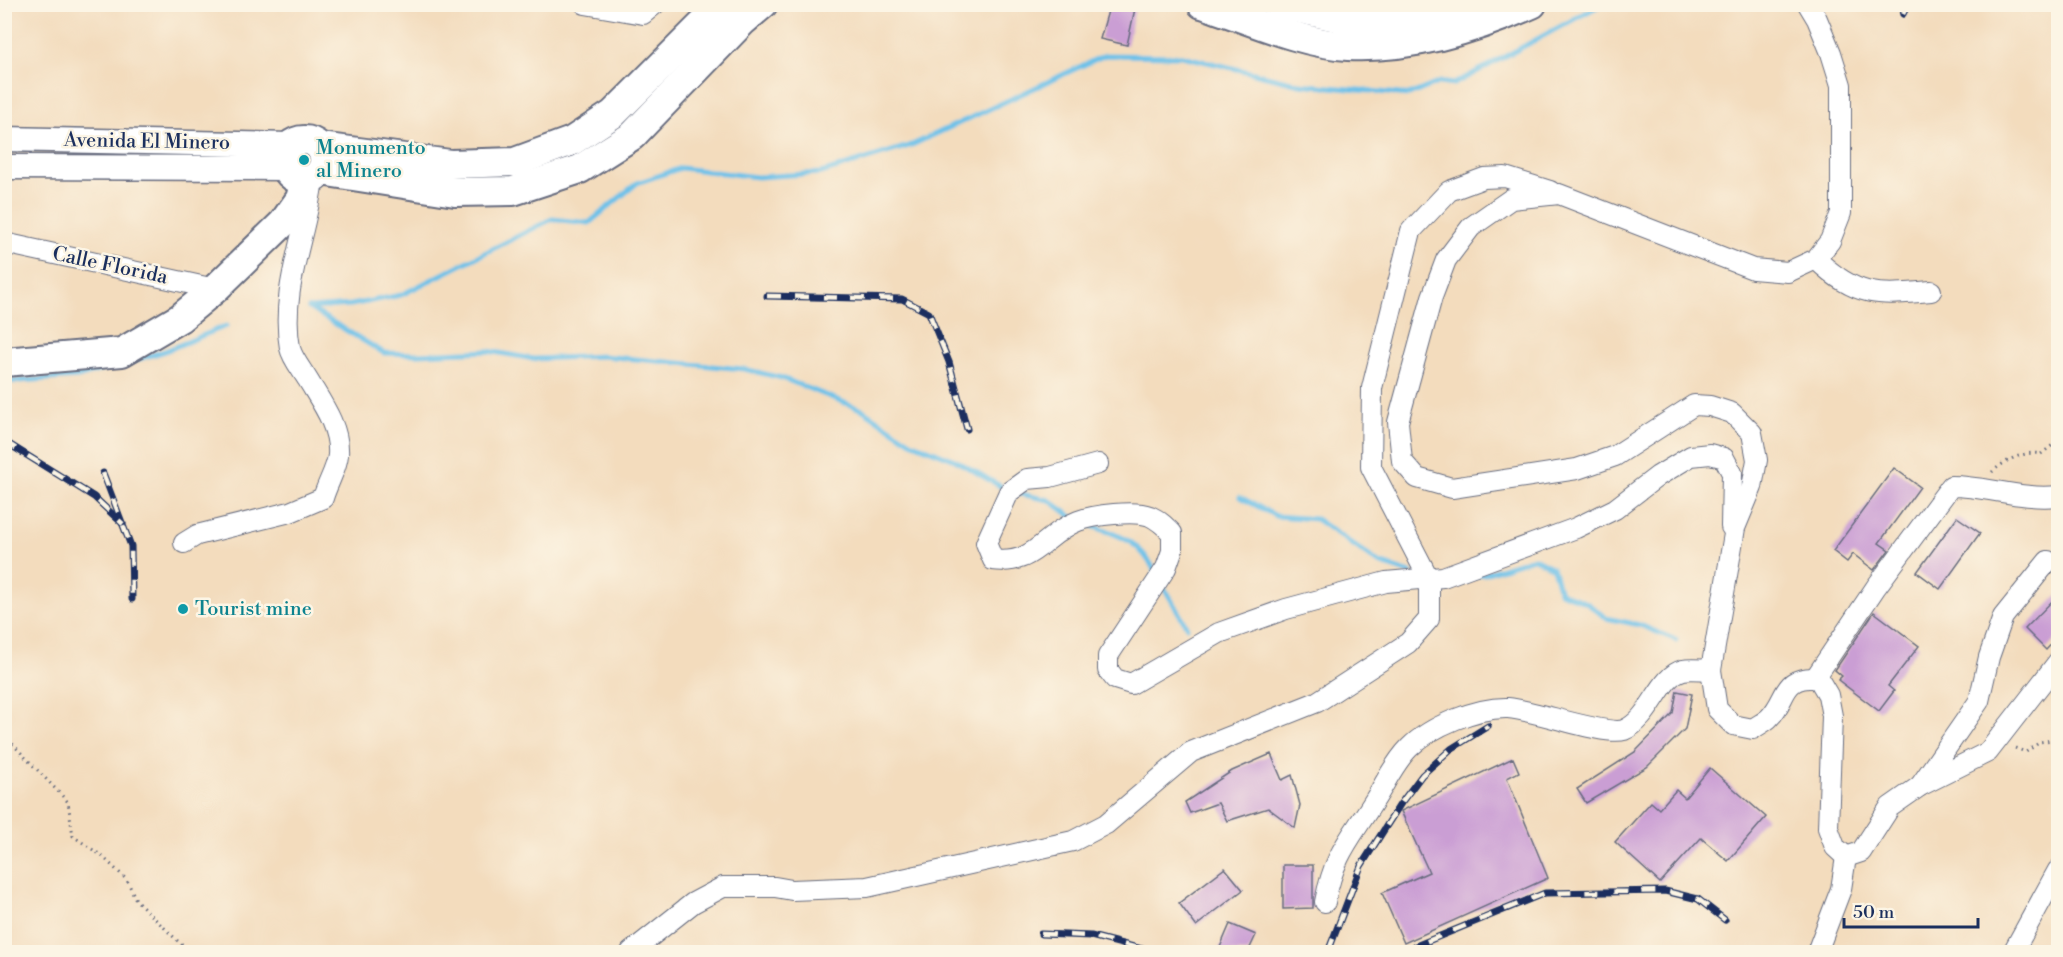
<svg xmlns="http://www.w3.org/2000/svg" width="2063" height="957" viewBox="0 0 2063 957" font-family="'Libre Bodoni',serif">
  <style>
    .green { fill: #7bd094; stroke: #4b8079; stroke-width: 1.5 }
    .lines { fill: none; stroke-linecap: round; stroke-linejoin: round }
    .stream { stroke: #6dc1e9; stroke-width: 5 }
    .building { fill: #ca9ed4 }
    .minor-casing { stroke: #676c7f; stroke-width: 22 }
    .major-casing { stroke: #676c7f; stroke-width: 27 }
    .highway-casing { stroke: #676c7f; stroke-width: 32 }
    .path { stroke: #676c7f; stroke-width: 3; stroke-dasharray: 1.5 4.5; stroke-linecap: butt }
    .minor { stroke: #fff; stroke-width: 20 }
    .major { stroke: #fff; stroke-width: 24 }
    .highway { stroke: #fff; stroke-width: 28 }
    .rail-casing { stroke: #1b2f5e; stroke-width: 7 }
    .rail { stroke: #fcf5e5; stroke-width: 4.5; stroke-dasharray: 14; stroke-linecap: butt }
    .culture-dot { fill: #0f9aa8; stroke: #fcf5e5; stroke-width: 2 }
    .labels { text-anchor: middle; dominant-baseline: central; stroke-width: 5; stroke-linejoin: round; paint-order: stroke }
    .street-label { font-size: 20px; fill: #1b2f5e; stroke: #fcf5e5 }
    .culture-label { font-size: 20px; fill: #0d838f; stroke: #fcf5e5; text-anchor: start }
  </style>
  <rect width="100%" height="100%" fill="#fcf5e5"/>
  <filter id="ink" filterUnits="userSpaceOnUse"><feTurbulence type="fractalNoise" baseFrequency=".0167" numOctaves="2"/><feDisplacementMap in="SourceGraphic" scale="12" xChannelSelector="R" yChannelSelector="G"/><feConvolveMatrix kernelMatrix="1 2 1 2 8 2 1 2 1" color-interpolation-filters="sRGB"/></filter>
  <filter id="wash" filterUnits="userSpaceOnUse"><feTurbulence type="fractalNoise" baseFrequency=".008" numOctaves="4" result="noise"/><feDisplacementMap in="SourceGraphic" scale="24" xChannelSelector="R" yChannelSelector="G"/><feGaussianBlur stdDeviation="1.35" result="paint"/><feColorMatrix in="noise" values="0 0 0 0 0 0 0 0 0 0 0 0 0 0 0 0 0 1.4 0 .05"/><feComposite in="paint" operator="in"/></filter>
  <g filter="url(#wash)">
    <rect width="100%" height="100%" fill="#f3dcbd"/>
    <!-- green -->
    <path class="green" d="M300 145 310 146 320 157 301 177 288 161 289 155Z"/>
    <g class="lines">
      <!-- stream -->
      <g class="stream">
        <path d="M309 308 351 305 401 295 552 219 589 223 637 183 681 168 757 177 821 173 912 145 1105 55 1182 56 1300 84 1409 95 1440 82 1454 84 1602 4"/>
        <path d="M309 308 384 353 418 354 488 351 534 359 603 356 744 369 782 378 863 410 911 442 955 460 1007 490"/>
        <path d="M132 361 165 351 226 326"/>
        <path d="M4 382 77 377 114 366"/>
        <path d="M1016 493 1049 500 1075 519"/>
        <path d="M1240 497 1276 516 1316 519 1379 563 1410 573"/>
        <path d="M1089 525C1122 536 1139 540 1156 573"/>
        <path d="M1472 575 1484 574 1534 558 1553 568 1560 592 1587 603 1606 618 1640 625 1676 640"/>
        <path d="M1162 584 1187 627"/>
      </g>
    </g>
    <g id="blocks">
      <!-- building -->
      <g class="building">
        <path d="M1110 4H1136L1127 45 1100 39Z"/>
        <path d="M1894 468 1920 487 1879 543 1889 550 1874 570 1853 554 1847 562 1833 551Z"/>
        <path d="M1957 517 1980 533 1940 589 1917 572Z"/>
        <path d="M2058 595V637L2046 650 2025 629Z"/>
        <path d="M1874 612 1919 646 1888 686 1894 691 1879 711 1838 680 1842 676 1835 670Z"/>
        <path d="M1677 691 1692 694 1685 729 1647 767 1586 803 1577 789 1635 752 1673 713Z"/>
        <path d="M1271 754 1282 780 1292 775 1300 805 1295 828 1268 808 1227 821 1218 803 1190 813 1185 802 1232 771Z"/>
        <path d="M1513 758 1519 772 1507 778 1548 878 1404 943 1382 893 1429 872 1401 811Z"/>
        <path d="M1710 768 1766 817 1728 861 1701 838 1660 883 1615 842 1651 802 1659 809 1676 790 1685 798Z"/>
        <path d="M1283 865H1313V908L1283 909Z"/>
        <path d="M1225 868 1243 890 1196 926 1179 903Z"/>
        <path d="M1230 924 1256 935 1248 952H1218Z"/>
      </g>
    </g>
  </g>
  <g filter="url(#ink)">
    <use href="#blocks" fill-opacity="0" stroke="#676c7f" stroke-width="1.5"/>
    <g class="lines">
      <!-- minor casing -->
      <g class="minor-casing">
        <g id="minor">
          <path d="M585 4 643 14 655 4"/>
          <path d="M1384 4 1478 23"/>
          <path d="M1808 4 1817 19 1831 53 1841 85V213L1830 241 1816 259 1788 272 1753 269 1559 194 1511 199 1471 227 1446 260 1432 297 1398 422 1402 461 1417 478 1452 488 1577 469 1615 456 1694 405 1710 406 1732 413 1752 433 1757 460 1752 487 1735 528 1711 670 1717 709 1733 725 1753 729C1758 725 1765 722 1769 718 1789 698 1780 676 1818 678L1828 695 1832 716 1828 828 1835 847 1846 857 1861 852 1890 807 1920 786 1988 752 2058 662"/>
          <path d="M4 243 215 289"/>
          <path d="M1816 259C1856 298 1878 296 1931 291"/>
          <path d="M1098 464 1050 477 1027 479 1009 492 986 543 993 560C1035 566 1044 534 1078 521 1094 515 1134 510 1150 516 1159 520 1165 526 1172 533V551L1166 568 1108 656V670L1115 679 1131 684 1219 633 1286 609 1386 582 1443 577 1576 528 1615 509 1658 476 1691 456 1710 454 1724 458 1732 473 1731 527"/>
          <path d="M184 543 197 535 290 512 323 498C327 484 337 468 338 455 340 427 321 402 308 380 302 370 292 358 290 348 280 293 304 240 312 186"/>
          <path d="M1815 678 1876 587 1951 486C1987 486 2022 500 2058 496"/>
          <path d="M1920 786 1979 701 1989 657 2003 617 2048 561"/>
          <path d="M1325 902C1334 854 1349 841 1374 801 1385 784 1394 763 1409 748 1431 726 1477 707 1508 708 1535 710 1605 736 1624 730 1651 719 1659 676 1683 670 1691 668 1702 670 1711 670"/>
          <path d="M631 952 693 903 723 887H775L792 890 867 887 1073 841 1106 824 1191 752 1317 702 1408 643 1429 619V579L1371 467 1372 388 1411 231 1449 191 1484 178 1505 177 1550 191"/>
          <path d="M1817 952 1841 889 1846 857"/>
          <path d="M2013 952 2058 870"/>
        </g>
      </g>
      <!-- major casing -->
      <g class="major-casing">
        <g id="major">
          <path d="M4 139 290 145"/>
          <path d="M4 167 285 168"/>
        </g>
      </g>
      <!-- highway casing -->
      <g class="highway-casing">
        <g id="highway">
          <path d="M1202 4C1249 19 1299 43 1348 46 1410 49 1476 29 1532 4"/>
          <path d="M1278 4 1359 22 1420 30"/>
          <circle cx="304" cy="160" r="20"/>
          <path d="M320 147 450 164 515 162 572 141 613 114 723 4"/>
          <path d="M321 171 455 192 513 191 580 169 632 136 743 21 763 4"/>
          <path d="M4 362 122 352 180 318 215 289 283 223 300 199 305 181"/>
        </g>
      </g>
      <!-- path -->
      <g class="path">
        <path d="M1992 472C2004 461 2025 450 2041 454L2058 441"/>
        <path d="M4 735 68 802 73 836 102 856 127 880 136 900 189 952"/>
        <path d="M2015 748 2026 752 2040 742 2058 739"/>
      </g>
      <!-- minor -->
      <use href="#minor" class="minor"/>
      <!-- major -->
      <use href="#major" class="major"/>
      <!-- highway -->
      <use href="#highway" class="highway"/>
      <!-- rail casing -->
      <g class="rail-casing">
        <g id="rail">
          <path d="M1903 14 1908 4"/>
          <path d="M767 296 902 299 929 313 949 362 967 429"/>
          <path d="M4 441 94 497 123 524"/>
          <path d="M103 473 131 546 132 599"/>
          <path d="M1041 934 1091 936 1153 952"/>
          <path d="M1328 952 1361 866 1401 803 1422 775 1451 749 1488 726"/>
          <path d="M1401 952 1545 893 1665 891 1698 899 1725 920"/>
        </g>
      </g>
      <!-- rail -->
      <use href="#rail" class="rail"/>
    </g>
  </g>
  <!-- markers -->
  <g class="culture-dot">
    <circle cx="304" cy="160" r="6"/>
    <circle cx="183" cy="609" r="6"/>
  </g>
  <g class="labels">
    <!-- street labels -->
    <g class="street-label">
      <text transform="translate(147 142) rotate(1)">Avenida El Minero</text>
      <text transform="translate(110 266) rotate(12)">Calle Florida</text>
    </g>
    <!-- culture labels -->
    <g class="culture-label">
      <text x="316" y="148">Monumento<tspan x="316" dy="23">al Minero</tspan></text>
      <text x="195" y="609">Tourist mine</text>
    </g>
  </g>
  <!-- margin -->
  <rect width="2063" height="957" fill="none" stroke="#fcf5e5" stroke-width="24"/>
  <!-- scale -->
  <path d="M1844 918v9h134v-9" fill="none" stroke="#1b2f5e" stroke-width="3"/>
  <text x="1853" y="918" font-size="18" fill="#1b2f5e" stroke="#fcf5e5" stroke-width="4.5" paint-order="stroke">50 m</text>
</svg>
